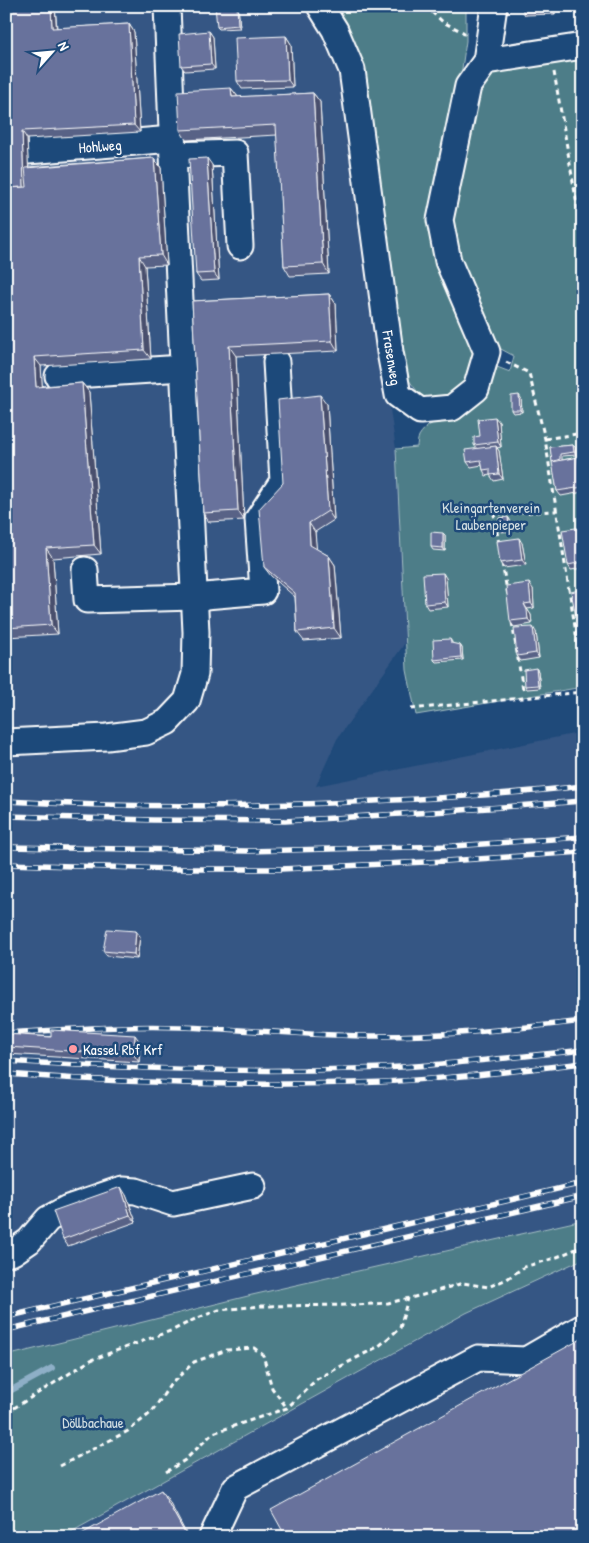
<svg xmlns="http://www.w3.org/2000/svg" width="589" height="1543" viewBox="0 0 589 1543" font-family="'Patrick Hand',sans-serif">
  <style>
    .built { fill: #355684 }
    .green { fill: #4d7d88; stroke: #a6bec4 }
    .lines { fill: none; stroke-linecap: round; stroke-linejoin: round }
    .stream { stroke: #8eafc7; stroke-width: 6 }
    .minor-casing { stroke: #fff; stroke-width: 29 }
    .path { stroke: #fff; stroke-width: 3; stroke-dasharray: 5 4; stroke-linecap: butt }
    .minor { stroke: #1f4a7a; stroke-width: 25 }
    .rail-casing { stroke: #fff; stroke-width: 5.5 }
    .rail { stroke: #1f4a7a; stroke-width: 4; stroke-dasharray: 11; stroke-linecap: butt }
    .wall { fill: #596286; stroke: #fff }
    .shaded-wall { fill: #49506d; stroke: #fff }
    .building { fill: #68729c; stroke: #fff }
    .poi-dot { fill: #ff9aa2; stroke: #1f4a7a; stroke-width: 2 }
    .labels { text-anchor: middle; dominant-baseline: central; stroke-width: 5; stroke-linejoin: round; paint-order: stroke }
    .street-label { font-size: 15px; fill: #fff; stroke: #1f4a7a }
    .park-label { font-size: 15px; fill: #d2dee1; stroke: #1f4a7a }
    .poi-label { font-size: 15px; fill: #fff; stroke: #1f4a7a; text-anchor: start }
  </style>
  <rect width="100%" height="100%" fill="#1f4a7a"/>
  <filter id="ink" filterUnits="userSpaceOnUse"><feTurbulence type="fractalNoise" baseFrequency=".02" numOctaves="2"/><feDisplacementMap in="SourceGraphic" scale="10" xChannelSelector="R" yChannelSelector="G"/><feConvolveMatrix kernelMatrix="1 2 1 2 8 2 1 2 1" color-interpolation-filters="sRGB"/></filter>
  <g filter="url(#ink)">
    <!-- built -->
    <g class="built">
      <path d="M6 6H308L321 22 345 76 384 370 396 449 405 643 337 739 316 786 583 732V1220L252 1295 6 1356Z"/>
      <path d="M583 1259V1537H62L466 1313Z"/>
    </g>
    <!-- green -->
    <g class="green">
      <path d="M334 6H466V41L459 89 432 221 475 346 473 377 452 394 422 398 403 372Z"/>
      <path d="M583 55V687L416 715 407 670 396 449 417 447C417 444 418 439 419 436 430 417 457 418 474 407 487 398 492 381 497 367L510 372 514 356 499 348 458 254 451 221 478 88 499 68Z"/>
      <path d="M583 1220V1259L466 1313 62 1537H6V1356L252 1295Z"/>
    </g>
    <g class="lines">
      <!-- stream -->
      <path class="stream" d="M6 1393 52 1368"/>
      <!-- minor casing -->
      <g class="minor-casing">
        <g id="minor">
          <path d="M320 6 335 30 352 70 390 352 398 395 420 411 452 408 476 389 487 352 448 261 440 220 468 86 486 61 583 46"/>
          <path d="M486 61 494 6"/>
          <path d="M28 151 172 139"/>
          <path d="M173 155 235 153 240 246"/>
          <path d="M58 376 183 368"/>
          <path d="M85 570 87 600 194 597 263 591 258 519 283 481 276 362"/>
          <path d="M6 742 107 737 146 732 167 722 187 701 195 674 196 632 173 155 167 6"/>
          <path d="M6 1254 13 1252 29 1241 48 1219 68 1208 121 1190 136 1191 173 1203 253 1186"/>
          <path d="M212 1537 235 1488 478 1358 526 1360 583 1327"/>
        </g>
      </g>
      <!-- path -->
      <g class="path">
        <path d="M425 6 443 22 463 32 467 37"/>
        <path d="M554 72 583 239"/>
        <path d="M506 362 529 373 545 439 583 677"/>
        <path d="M545 439 583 433"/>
        <path d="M499 544 494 514 556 511"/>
        <path d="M502 563 508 596"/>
        <path d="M512 622 523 690"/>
        <path d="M411 709 583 692"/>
        <path d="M6 1413 91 1360 173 1330 195 1319 219 1310 261 1306 356 1305 388 1303 423 1295 463 1283 488 1287 507 1279 524 1267 555 1258 583 1246"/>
        <path d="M60 1466 128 1431 152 1412 170 1385 194 1362 227 1350 254 1348 263 1355 272 1388 287 1408"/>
        <path d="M166 1472 185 1460 213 1433 287 1408 317 1379 379 1346 400 1328 408 1298"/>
      </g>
      <!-- minor -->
      <use href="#minor" class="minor"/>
      <!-- rail casing -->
      <g class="rail-casing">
        <g id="rail">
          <path d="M6 801C129 808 252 807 374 801 444 798 514 794 583 786"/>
          <path d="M6 816 153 820 285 821 433 812 583 801"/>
          <path d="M6 847 247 851 453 846 583 837"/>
          <path d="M6 864 171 869H281L446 861 583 852"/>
          <path d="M6 1033C64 1030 122 1025 180 1027 245 1029 310 1036 376 1036 445 1036 514 1029 583 1021"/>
          <path d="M6 1061C122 1068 238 1073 353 1069 430 1067 507 1058 583 1050"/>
          <path d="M6 1074C121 1083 238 1086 353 1083 430 1081 507 1072 583 1063"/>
          <path d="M6 1317 583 1183"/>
          <path d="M6 1330 583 1196"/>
        </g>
      </g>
      <!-- rail -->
      <use href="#rail" class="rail"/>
    </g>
    <!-- wall -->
    <g class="wall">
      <path d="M6 6H55L57 28 129 24 134 32 140 132 27 139 28 167 154 158 161 168 167 265 145 266 151 359 41 366 42 386 82 383 89 392 101 554 53 558 58 634 6 637Z"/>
      <path d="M238 6 240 28 219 29 217 27Z"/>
      <path d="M555 6V14L525 15 523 12Z"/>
      <path d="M209 31 213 37 215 69 185 71 181 66Z"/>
      <path d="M286 36 291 44 293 87 242 89 237 81Z"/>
      <path d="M231 88 238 97 313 93 320 102 329 274 290 276 284 266 277 135 186 140 180 130Z"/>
      <path d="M212 165 219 280 201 281 196 274Z"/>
      <path d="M329 294 336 304 338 351 236 356 244 520 209 522 203 513 192 301Z"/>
      <path d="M521 398 522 412 513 413 511 410Z"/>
      <path d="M327 404 334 520 315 532 316 549 329 556 335 565 341 638 304 641 297 632 295 597 271 576 264 567 283 483Z"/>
      <path d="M499 422 501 447 497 448 499 451 503 479 494 481 490 475 486 476 483 470 482 465 471 467 467 462 477 449 474 445 480 436Z"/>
      <path d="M573 445 575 447 576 455 562 456V460L578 457 582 463 583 469V492L561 496 557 491 550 447Z"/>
      <path d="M508 517 510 520V531L501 532 499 529Z"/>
      <path d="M583 527V568L571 570 568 565Z"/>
      <path d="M443 533 445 535V551L433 550 431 547Z"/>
      <path d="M522 543 526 565 504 568 500 563Z"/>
      <path d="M446 578 448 607 428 609 425 604Z"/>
      <path d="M533 589 534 608 527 609 531 615 532 624 514 627 510 621Z"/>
      <path d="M583 589V626H581L577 621Z"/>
      <path d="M536 632 539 658 521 661 517 656Z"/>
      <path d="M450 639 452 642V644L460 645 462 648 463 660 436 662 434 660Z"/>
      <path d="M536 668 538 671 540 688 527 689 525 686Z"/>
      <path d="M140 936 137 959 107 956 103 951Z"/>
      <path d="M6 1034 140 1042 139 1062 6 1054Z"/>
      <path d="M126 1195 136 1222 68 1246 63 1239Z"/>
    </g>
    <!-- shaded-wall -->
    <g class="shaded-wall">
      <path d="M51 6H55L57 36 52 28Z"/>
      <path d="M237 6H238L240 28 238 25Z"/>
      <path d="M553 6H555V14L553 12Z"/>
      <path d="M129 24 134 32 140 132 134 125Z"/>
      <path d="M209 31 213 37 215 69 211 64Z"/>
      <path d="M286 36 291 44 293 87 288 80Z"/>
      <path d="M231 88 238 97H232Z"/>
      <path d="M313 93 320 102 329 274 323 264Z"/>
      <path d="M22 131 27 139 30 196 24 189Z"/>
      <path d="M154 158 161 168 167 265 161 255Z"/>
      <path d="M207 158 212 165 219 280 214 273Z"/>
      <path d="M139 256 145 266 151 359 144 350Z"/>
      <path d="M329 294 336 304 338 351 332 341Z"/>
      <path d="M229 346 236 356 244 520 238 511Z"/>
      <path d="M34 357 41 366 43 396 36 387Z"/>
      <path d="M82 383 89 392 101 554 94 545Z"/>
      <path d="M320 395 327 404 334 520 328 511Z"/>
      <path d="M519 395 521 398 522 412 520 410Z"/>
      <path d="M495 417 499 422 501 447 498 442Z"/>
      <path d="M573 445 575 447 576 455 574 452Z"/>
      <path d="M496 446 499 451 503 479 499 474Z"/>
      <path d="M578 457 582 463 583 469V487Z"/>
      <path d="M508 517 510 520V531L509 529Z"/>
      <path d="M309 523 315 532 317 554 310 545Z"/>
      <path d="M443 533 445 535V551L443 548Z"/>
      <path d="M519 538 522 543 526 565 522 560Z"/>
      <path d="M46 548 53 558 58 634 51 625Z"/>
      <path d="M329 556 335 565 341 638 334 628Z"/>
      <path d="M443 573 446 578 448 607 445 602Z"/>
      <path d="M529 583 533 589 534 608 531 603Z"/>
      <path d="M524 604 531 615 532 624 528 619Z"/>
      <path d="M533 627 536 632 539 658 536 653Z"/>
      <path d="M460 645 462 648 463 660 461 657Z"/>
      <path d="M536 668 538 671 540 688 538 685Z"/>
      <path d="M136 931 140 936 137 959 134 954Z"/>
      <path d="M135 1035 140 1042 139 1062 134 1055Z"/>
      <path d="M121 1187 126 1195 136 1222 130 1215Z"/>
      <path d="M161 1490 168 1499 188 1537H187Z"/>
    </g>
    <!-- building -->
    <g class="building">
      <path d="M6 6H51L52 28 129 24 134 125 22 131 24 187 6 188Z"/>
      <path d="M215 6H237L238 25 217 27Z"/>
      <rect x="523" y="6" width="30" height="6"/>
      <path d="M209 31 211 64 181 66 179 34Z"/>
      <path d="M286 36 288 80 237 81 235 38Z"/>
      <path d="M231 88 232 97 313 93 323 264 284 266 276 125 180 130 178 91Z"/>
      <path d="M154 158 161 255 139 256 144 350 34 357 36 387 82 383 94 545 46 548 51 625 6 628V188L27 187 25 168Z"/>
      <path d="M207 158 214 273 196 274 189 159Z"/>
      <path d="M329 294 332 341 229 346 238 511 203 513 192 301Z"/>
      <path d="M320 395 328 511 309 523 310 545 329 556 334 628 297 632 295 593 264 567 259 509 283 483 278 400Z"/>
      <path d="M519 395 520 410H511V396Z"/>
      <path d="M495 417 498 442 474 445V437L480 436 478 419Z"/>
      <path d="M573 445 574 452 560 454V459L552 462 550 447Z"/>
      <path d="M496 446 499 474 490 475V469L483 470 481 460 467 462 465 450Z"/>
      <path d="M578 457 583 487 557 491 552 462Z"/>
      <path d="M508 517 509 529H499V518Z"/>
      <path d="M583 527V534H581L583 546V562L568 565 562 530Z"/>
      <path d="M431 532 443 533V548L431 547Z"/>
      <path d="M519 538 522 560 500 563 497 541Z"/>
      <path d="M443 573 445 602 425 604 423 574Z"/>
      <path d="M529 583 531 603 524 604 527 610 528 619 510 621 506 586Z"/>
      <path d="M583 589V620L577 621 571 592Z"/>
      <path d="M533 627 536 653 517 656 514 628Z"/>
      <path d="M450 639 451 643 460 645 461 657 434 660 433 640Z"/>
      <path d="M536 668 538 685 525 686 524 670Z"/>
      <path d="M107 929 136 931 134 954 103 951Z"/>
      <path d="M51 1030 135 1035 134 1055 6 1047V1034L51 1037Z"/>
      <path d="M121 1187 130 1215 63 1239 53 1211Z"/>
      <path d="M583 1338V1537H286L271 1510Z"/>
      <path d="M161 1490 187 1537H76Z"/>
    </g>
  </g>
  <!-- markers -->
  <circle class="poi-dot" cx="73" cy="1049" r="5"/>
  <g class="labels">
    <!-- street labels -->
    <g class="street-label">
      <text transform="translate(100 146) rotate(-4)">Hohlweg</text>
      <text transform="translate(392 358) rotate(81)">Frasenweg</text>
    </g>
    <!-- park labels -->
    <g class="park-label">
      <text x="491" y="507">Kleingartenverein<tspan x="491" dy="17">Laubenpieper</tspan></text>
      <text x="93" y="1422">Döllbachaue</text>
    </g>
    <!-- poi labels -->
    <g class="poi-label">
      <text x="83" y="1049">Kassel Rbf Krf</text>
    </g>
  </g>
  <!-- margin -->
  <rect width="589" height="1543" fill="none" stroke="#1f4a7a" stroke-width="25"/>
  <rect x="12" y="12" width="564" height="1518" fill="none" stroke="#fff" stroke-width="2" filter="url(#ink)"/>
  <!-- north arrow -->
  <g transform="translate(52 52) rotate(63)" stroke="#1f4a7a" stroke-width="4" paint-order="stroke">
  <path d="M0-4L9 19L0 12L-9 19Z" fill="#ffffff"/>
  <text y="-8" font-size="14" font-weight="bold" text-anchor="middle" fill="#ffffff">N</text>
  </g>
</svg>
